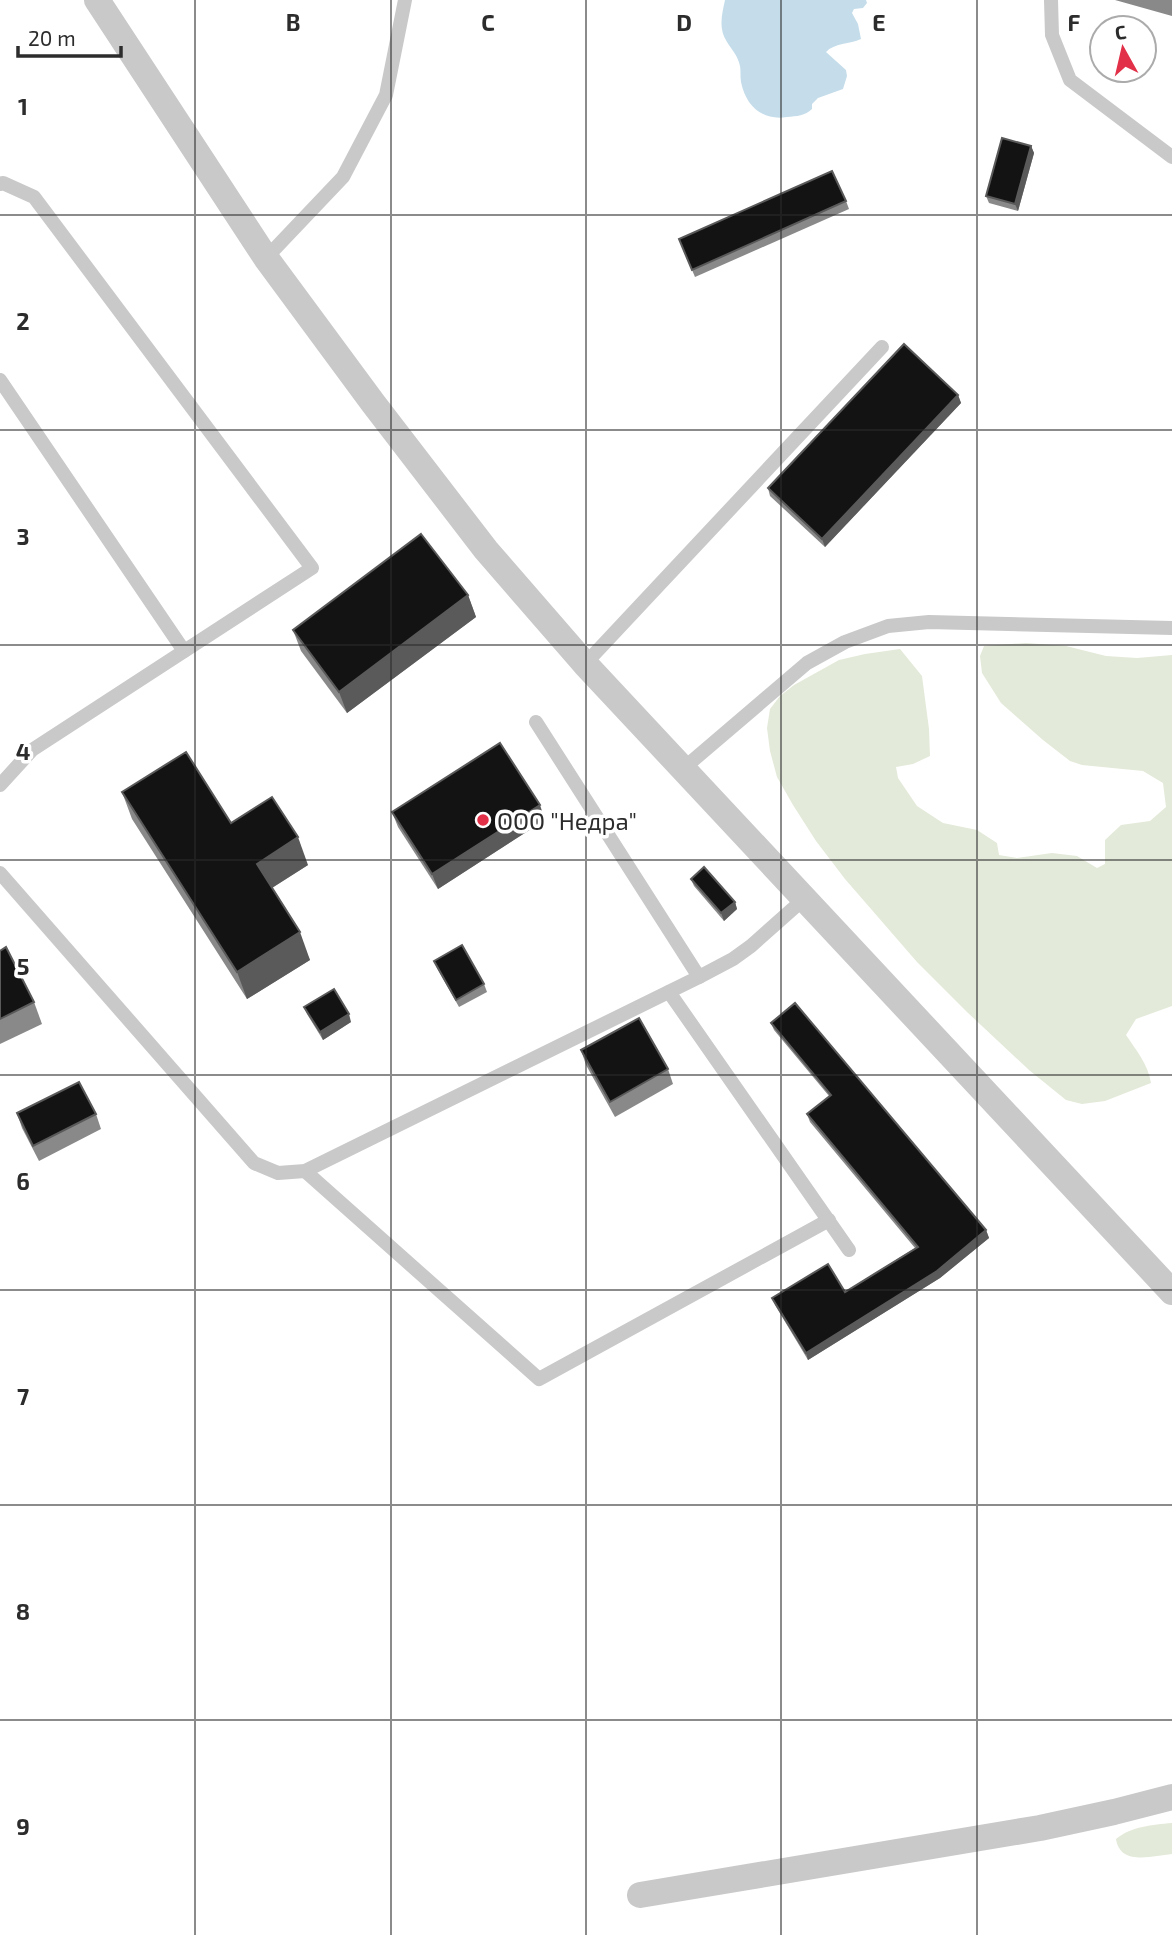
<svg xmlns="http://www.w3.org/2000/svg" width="1172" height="1935" viewBox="0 0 1172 1935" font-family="'Exo 2',sans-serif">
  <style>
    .green { fill: #e3ead9 }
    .water { fill: #c5ddea }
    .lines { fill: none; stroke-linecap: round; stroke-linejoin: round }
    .service { stroke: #c9c9c9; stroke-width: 14 }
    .minor { stroke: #c9c9c9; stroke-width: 26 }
    .wall { fill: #898989 }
    .shaded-wall { fill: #5a5a5a }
    .building { fill: #131313; stroke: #5a5a5a; stroke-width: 2 }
    .grid { fill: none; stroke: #2c2c2c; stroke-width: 2; stroke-opacity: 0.55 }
    .poi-dot { fill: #e13047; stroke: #fff; stroke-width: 2.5 }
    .labels { text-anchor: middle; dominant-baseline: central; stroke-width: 7; stroke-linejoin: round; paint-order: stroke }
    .poi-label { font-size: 24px; fill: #2c2c2c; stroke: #fff; text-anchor: start }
    .grid-label { font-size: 23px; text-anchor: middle; font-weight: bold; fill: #2c2c2c; stroke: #fff; stroke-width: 7; stroke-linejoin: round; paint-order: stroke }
  </style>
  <rect width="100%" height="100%" fill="#fff"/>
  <!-- green -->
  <g class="green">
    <path d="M1026 643 1066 646 1106 656 1137 658 1172 655V1006L1136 1019 1126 1035C1136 1050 1148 1064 1151 1083L1105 1101 1082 1104 1066 1100 1029 1070 967 1012 917 962 845 879 816 841 793 805 777 777 770 751 767 728 770 709 780 696 794 685 839 660 865 654 900 649 922 676 929 729 930 756 913 764 896 767 898 778 917 806 943 823 977 830 997 843 999 855 1017 858 1052 853 1077 856 1097 868 1105 864V840L1121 825 1150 821 1166 807 1163 783 1143 771 1082 765 1070 761 1043 740 1001 703 982 673 980 656 984 646Z"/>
    <path d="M1172 1823V1854C1152 1856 1120 1866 1116 1839 1132 1826 1152 1825 1172 1823Z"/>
  </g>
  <!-- water -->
  <path class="water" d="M725 0H866L867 3 863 8 854 9 852 13 858 24 861 39C850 44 834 43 826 52L846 70 847 76 843 89 818 98 812 104V109C805 116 797 116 787 117 762 121 746 106 741 82 740 77 741 71 740 66 738 56 732 50 727 42 718 29 722 14 725 0Z"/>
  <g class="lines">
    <!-- service -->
    <g class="service">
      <path d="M1051 0 1052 35 1070 80 1172 157"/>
      <path d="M0 184 3 183 34 197 312 568 32 750 0 785"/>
      <path d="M266 258 343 177 386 95 405 0"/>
      <path d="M0 380 184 651"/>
      <path d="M585 664 882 347"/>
      <path d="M536 722 699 977 733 959 751 946 805 898"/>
      <path d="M684 768 807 663 845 642 888 626 929 622 1172 628"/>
      <path d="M0 873 254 1163 278 1173 305 1171 699 977"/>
      <path d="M669 992 849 1250"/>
      <path d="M305 1171 539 1379 829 1220"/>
    </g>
    <!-- minor -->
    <g class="minor">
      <path d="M97 0 266 258 373 403 486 550 585 664 1172 1292"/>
      <path d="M640 1895 1040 1828 1114 1812 1172 1797"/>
    </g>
  </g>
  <!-- wall -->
  <g class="wall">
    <path d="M1115 0H1172V16Z"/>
    <path d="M1031 146 1034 153 1018 211 989 203 986 196Z"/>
    <path d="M846 201 849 209 695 277 679 239Z"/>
    <path d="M958 395 961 403 825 547 770 496 768 488Z"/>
    <path d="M468 595 476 617 347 713 301 651 293 630Z"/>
    <path d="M122 792 231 823 308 865 272 888 310 960 247 999 132 819Z"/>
    <path d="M392 812 545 820 438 889 398 827Z"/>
    <path d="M691 879 735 902 737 909 724 921 694 886Z"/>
    <path d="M0 951 34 1002 42 1024 0 1044Z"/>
    <path d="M434 961 484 984 487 992 459 1007 437 968Z"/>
    <path d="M304 1007 351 1022 323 1040 307 1014Z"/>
    <path d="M771 1023 986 1230 989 1238 940 1278 808 1360 775 1305 772 1298 845 1292 915 1248 810 1122 807 1114 829 1096 774 1030Z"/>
    <path d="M581 1050 668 1069 673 1084 615 1117 586 1065Z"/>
    <path d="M17 1113 96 1114 101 1129 39 1161 22 1128Z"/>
  </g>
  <!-- shaded-wall -->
  <g class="shaded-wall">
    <path d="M1031 146 1034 153 1018 211 1015 204Z"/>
    <path d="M958 395 961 403 825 547 822 539Z"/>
    <path d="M468 595 476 617 347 713 339 692Z"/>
    <path d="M540 805 545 820 438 889 432 874Z"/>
    <path d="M298 837 308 865 267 891 257 864Z"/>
    <path d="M735 902 737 909 724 921 721 913Z"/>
    <path d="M300 932 310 960 247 999 237 972Z"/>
    <path d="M349 1014 351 1022 323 1040 320 1032Z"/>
    <path d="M986 1230 989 1238 940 1278 808 1360 806 1353Z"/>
  </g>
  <!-- building -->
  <g class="building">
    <path d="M1002 138 1031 146 1015 204 986 196Z"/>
    <path d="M832 171 846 201 692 270 679 239Z"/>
    <path d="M904 344 958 395 822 539 768 488Z"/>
    <path d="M421 534 468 595 339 692 293 630Z"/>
    <path d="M500 743 540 805 432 874 392 812Z"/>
    <path d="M186 752 231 823 272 797 298 837 257 864 300 932 237 972 122 792Z"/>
    <path d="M704 867 735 902 721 913 691 879Z"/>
    <path d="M462 945 484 984 456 1000 434 961Z"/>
    <path d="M6 947 34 1002 0 1019V951Z"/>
    <path d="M334 989 349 1014 320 1032 304 1007Z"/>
    <path d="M795 1003 986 1230 937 1271 806 1353 772 1298 828 1264 845 1292 918 1247 807 1114 831 1095 771 1023Z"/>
    <path d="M639 1018 668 1069 610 1102 581 1050Z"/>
    <path d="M79 1082 96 1114 33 1146 17 1113Z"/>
  </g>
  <!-- grid -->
  <path class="grid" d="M195 0V1935M391 0V1935M586 0V1935M781 0V1935M977 0V1935M0 215H1172M0 430H1172M0 645H1172M0 860H1172M0 1075H1172M0 1290H1172M0 1505H1172M0 1720H1172"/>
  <!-- markers -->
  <circle class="poi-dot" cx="483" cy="820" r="7"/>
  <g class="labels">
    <!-- poi labels -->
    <g class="poi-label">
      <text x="497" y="820">ООО "Недра"</text>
    </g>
  </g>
  <g class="grid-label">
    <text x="293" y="31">B</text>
    <text x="488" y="31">C</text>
    <text x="684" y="31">D</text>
    <text x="879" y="31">E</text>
    <text x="1074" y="31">F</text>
    <text x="23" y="115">1</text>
    <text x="23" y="330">2</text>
    <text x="23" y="545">3</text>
    <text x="23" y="760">4</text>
    <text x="23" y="975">5</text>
    <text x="23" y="1190">6</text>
    <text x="23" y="1405">7</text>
    <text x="23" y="1620">8</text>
    <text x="23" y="1835">9</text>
  </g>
  <!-- north arrow -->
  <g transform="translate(1123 49) rotate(352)"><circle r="33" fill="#ffffff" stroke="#ababab" stroke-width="2"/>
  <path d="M0-5L12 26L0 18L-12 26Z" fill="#e13047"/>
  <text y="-10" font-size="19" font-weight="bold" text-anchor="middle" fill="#2c2c2c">С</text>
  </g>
  <!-- scale -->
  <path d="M18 46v10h103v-10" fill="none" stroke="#2c2c2c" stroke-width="3.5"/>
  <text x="28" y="46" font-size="21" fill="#2c2c2c" stroke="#ffffff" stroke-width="5" paint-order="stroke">20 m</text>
</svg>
